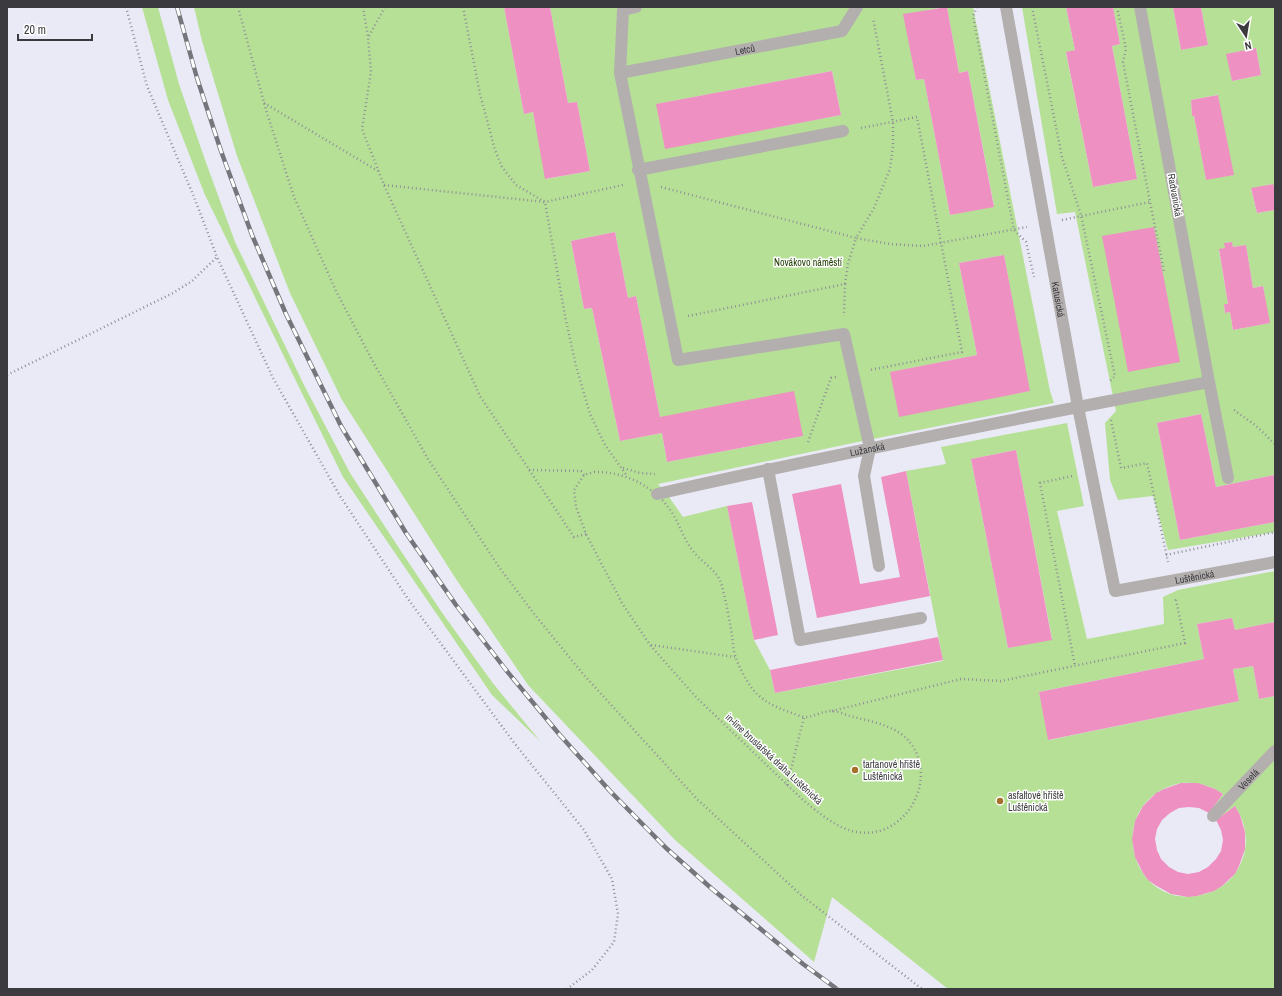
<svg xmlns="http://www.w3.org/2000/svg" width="1282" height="996" viewBox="0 0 1282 996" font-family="'Archivo Narrow',sans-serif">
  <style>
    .green { fill: #b6e096; fill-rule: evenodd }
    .building { fill: #ee90c1 }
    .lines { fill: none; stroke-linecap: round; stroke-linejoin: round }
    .path { stroke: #909098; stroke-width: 2.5; stroke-dasharray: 1 3; stroke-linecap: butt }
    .minor { stroke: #b4afaf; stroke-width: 12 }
    .rail-casing { stroke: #75757c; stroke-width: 4.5 }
    .rail { stroke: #fff; stroke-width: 3; stroke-dasharray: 9; stroke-linecap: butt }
    .poi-dot { fill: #a5712a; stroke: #fff; stroke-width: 1.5 }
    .labels { text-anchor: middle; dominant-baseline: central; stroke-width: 3; stroke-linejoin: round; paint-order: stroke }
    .street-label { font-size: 10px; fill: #3b3b3f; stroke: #fff }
    .park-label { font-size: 10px; fill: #223f00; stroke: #fff }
    .poi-label { font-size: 10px; fill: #3b3b3f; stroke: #fff; text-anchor: start }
  </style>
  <rect width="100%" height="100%" fill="#e9eaf5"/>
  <!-- green -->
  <g class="green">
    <path d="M142 7H158L179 84 204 157 235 242 304 385 350 473 395 542 443 614 492 682 540 741 492 695 343 477 205 195 168 100Z"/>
    <path d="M194 7H504L524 114 533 112 546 179 590 171 577 102 568 103 550 7H944L904 15 916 80 924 79 950 215 994 206 968 71 959 73 947 7H973L1050 391 1054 403 853 443 658 484 669 497 683 517 727 506 754 640 770 670 775 693 943 661 906 471 946 464 941 447 1067 423 1084 506 1057 511 1087 639 1164 624 1163 597 1178 590 1275 571V622L1235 630 1232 618 1197 624 1204 659 1039 692 1049 740 1239 701 1233 669 1253 666 1259 699 1275 696V989H948L832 897 814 962 675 840 528 685 454 576 342 400 290 293 237 156 202 41ZM832 71 841 115 665 148 657 104ZM615 232 628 298 636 296 660 417 803 436 667 462 662 433 620 441 592 308 584 309 571 241ZM1004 255 1029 391 899 416 891 372 977 355 959 263ZM1016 450 1052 639 1008 648 971 459ZM1181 783C1197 782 1210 785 1223 794L1209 813 1216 820 1235 806C1247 825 1250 846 1239 867 1232 881 1217 892 1201 895 1128 911 1102 800 1181 783Z"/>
    <path d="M1022 7H1066L1075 50 1066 53 1093 187 1137 179 1112 46 1120 44 1113 7H1173L1181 50 1208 45 1201 7H1275V191L1272 184 1251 189 1257 213 1275 210V475L1216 487 1201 414 1157 423 1180 540 1275 522V532L1168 550 1153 496 1118 500 1110 480 1105 423 1116 411 1075 212 1057 214ZM1256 48 1261 75 1232 81 1227 54ZM1217 93 1233 175 1206 179 1194 116H1192L1191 100 1217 95ZM1232 242 1233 247 1246 245 1253 288 1263 286 1269 323 1233 330 1230 312 1225 313 1224 305 1228 304 1219 250 1225 248V243Z"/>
  </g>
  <!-- building -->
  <g class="building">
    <path d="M504 7H550L568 103 577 102 590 171 545 179 533 112 524 114Z"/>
    <path d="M947 7 959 73 968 71 994 207 950 215 924 79 916 80 903 14Z"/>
    <path d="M1066 7H1113L1120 44 1112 46 1137 179 1093 187 1066 52 1075 50Z"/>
    <path d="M1173 7H1201L1208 45 1181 50Z"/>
    <path d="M1256 48 1261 75 1232 81 1226 54Z"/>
    <path d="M832 71 841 115 665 149 656 104Z"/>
    <path d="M1218 95 1234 175 1206 180 1194 116H1192L1191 100Z"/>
    <path d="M1273 184 1275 191V210L1257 213 1251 188Z"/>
    <path d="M1154 227 1180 362 1128 372 1102 236Z"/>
    <path d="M615 232 628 298 636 296 660 417 794 391 803 436 667 462 662 433 620 441 592 308 584 309 571 241Z"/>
    <path d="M1232 242 1233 247 1246 245 1253 288 1263 286 1270 323 1233 330 1230 312 1225 313 1224 304H1228L1219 249 1225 248 1224 243Z"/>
    <path d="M1004 255 1030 391 899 417 890 372 977 355 959 263Z"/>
    <path d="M1201 414 1216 487 1275 475V522L1180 540 1157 423Z"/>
    <path d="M1016 450 1052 640 1008 648 971 459Z"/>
    <path d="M906 471 930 596 817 618 792 494 841 484 860 584 900 577 881 477Z"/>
    <path d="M752 502 778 635 754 640 727 506Z"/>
    <path d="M1232 618 1235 630 1275 622V696L1259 699 1253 666 1241 668 1233 669 1239 701 1048 740 1039 692 1204 659 1197 624Z"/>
    <path d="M938 637 943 660 775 693 770 670Z"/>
    <path d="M1181 783H1198L1215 789 1223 794 1209 813 1199 808 1189 807 1179 808 1170 813 1162 820 1157 829 1155 839 1157 850 1161 859 1169 867 1178 872 1188 874 1199 872 1208 867 1216 859 1221 851 1223 840 1221 830 1216 820 1235 806 1240 815 1245 832V849L1239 866 1235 874 1222 886 1214 891 1197 896 1188 897 1171 894 1155 885 1148 880 1143 873 1135 857 1132 839 1135 821 1143 806 1156 793 1164 789Z"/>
  </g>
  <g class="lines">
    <!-- path -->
    <g class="path">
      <path d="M126 7 147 86 194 197 217 257 273 378 340 496 408 599 515 744 584 830 612 879 618 914 614 942 592 970 567 989"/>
      <path d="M238 7 266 110 294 197 336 291 372 360 428 459 499 567 535 615 583 674 697 799 801 895 922 989"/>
      <path d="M363 7 368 37 371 72 362 129 384 185 480 396 574 537 586 534"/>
      <path d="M463 7 480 94 495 150 502 167 516 185 545 202 623 185"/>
      <path d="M977 7 973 16 1014 230 1026 242 1034 277"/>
      <path d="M1032 7 1062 157 1081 215 1115 376 1110 381"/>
      <path d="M1117 7 1126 49 1123 62 1150 202 1164 271H1162"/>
      <path d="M369 36 385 7"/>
      <path d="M264 103 378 171"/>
      <path d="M861 128 917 117 962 352 870 370"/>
      <path d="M384 185 545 202 565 316 576 366 590 414 605 445 627 476"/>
      <path d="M661 187 856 238 874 208 890 169 893 146V122L873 18"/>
      <path d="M1062 220 1150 202"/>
      <path d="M845 284 848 264 856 238 890 244 923 246 1027 227"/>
      <path d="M688 316 845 284 844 316"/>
      <path d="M7 375 173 293 192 281 217 257"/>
      <path d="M1234 410 1255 425 1275 444"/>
      <path d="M1111 420 1121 468 1147 463 1168 562"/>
      <path d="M808 442 831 378 836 377"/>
      <path d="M623 468 640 473 655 474"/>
      <path d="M529 470 581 471 584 475"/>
      <path d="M594 472C626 471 658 488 674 516 681 528 684 540 693 551 701 562 716 569 721 583 726 600 729 618 732 635 733 642 733 651 736 658 739 667 744 676 749 684 760 701 775 707 792 713 796 714 801 717 805 717 814 717 822 711 831 711 837 711 844 714 850 716 872 722 898 725 912 745 938 784 903 840 857 832 837 829 818 812 803 800L695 696 650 645 622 603 586 534 576 507 574 490 584 475Z"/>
      <path d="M1072 476 1040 483 1075 666"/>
      <path d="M1166 555 1275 532"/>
      <path d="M651 645 735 657"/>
      <path d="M832 711 961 679 1001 681 1185 643 1176 600 1178 599"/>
      <path d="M787 785 804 717"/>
    </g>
    <!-- minor -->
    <g class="minor">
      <path d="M636 7 623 10 620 73 678 360 844 334 870 448 864 476 879 566"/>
      <path id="s1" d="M1006 7 1078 407 1115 591 1275 562"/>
      <path id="s2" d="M620 73 842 31 857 7"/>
      <path d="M638 170 843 131"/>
      <path d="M1209 382 1228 478"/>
      <path d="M768 469 800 640 921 618"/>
      <path id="s3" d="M657 494C840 453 1024 417 1209 382L1140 7"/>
      <path id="s4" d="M1213 816 1275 751"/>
    </g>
    <!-- rail casing -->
    <g class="rail-casing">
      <path id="rail" d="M177 7 197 78 221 151 252 235 286 314 341 426 406 533 456 605 506 670 559 734 610 791 666 848 711 888 803 964 837 989"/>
    </g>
    <!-- rail -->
    <use href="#rail" class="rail"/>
  </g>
  <!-- markers -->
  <g class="poi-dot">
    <circle cx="855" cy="770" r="4"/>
    <circle cx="1000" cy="801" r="4"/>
  </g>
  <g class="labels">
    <!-- street labels -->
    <g class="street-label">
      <text stroke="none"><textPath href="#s2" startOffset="127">Letců</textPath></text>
      <text transform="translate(1175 195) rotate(80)">Radvanická</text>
      <text stroke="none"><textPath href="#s1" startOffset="297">Katusická</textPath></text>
      <text stroke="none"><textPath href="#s3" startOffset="215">Lužanská</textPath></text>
      <text stroke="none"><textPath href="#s1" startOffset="675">Luštěnická</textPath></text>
      <text transform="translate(774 759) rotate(43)">in-line bruslařská dráha Luštěnická</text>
      <text stroke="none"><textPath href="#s4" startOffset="51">Veselá</textPath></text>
    </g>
    <!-- park labels -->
    <g class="park-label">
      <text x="808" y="262">Novákovo náměstí</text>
    </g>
    <!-- poi labels -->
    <g class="poi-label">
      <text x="863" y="764">tartanové hřiště<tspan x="863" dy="12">Luštěnická</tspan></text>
      <text x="1008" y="795">asfaltové hřiště<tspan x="1008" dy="12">Luštěnická</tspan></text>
    </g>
  </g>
  <!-- border -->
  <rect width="1282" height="996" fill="none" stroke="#3b3b3f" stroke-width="16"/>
  <!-- north arrow -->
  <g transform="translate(1246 36) rotate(168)" stroke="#ffffff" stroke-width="3" paint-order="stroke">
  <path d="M0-3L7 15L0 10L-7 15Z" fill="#3b3b3f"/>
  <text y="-6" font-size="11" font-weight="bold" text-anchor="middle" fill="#3b3b3f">N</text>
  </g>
  <!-- scale -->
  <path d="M18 34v6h74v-6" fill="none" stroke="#3b3b3f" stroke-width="2"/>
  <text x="24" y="34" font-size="12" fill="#3b3b3f" stroke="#ffffff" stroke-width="3" paint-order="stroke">20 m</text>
</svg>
